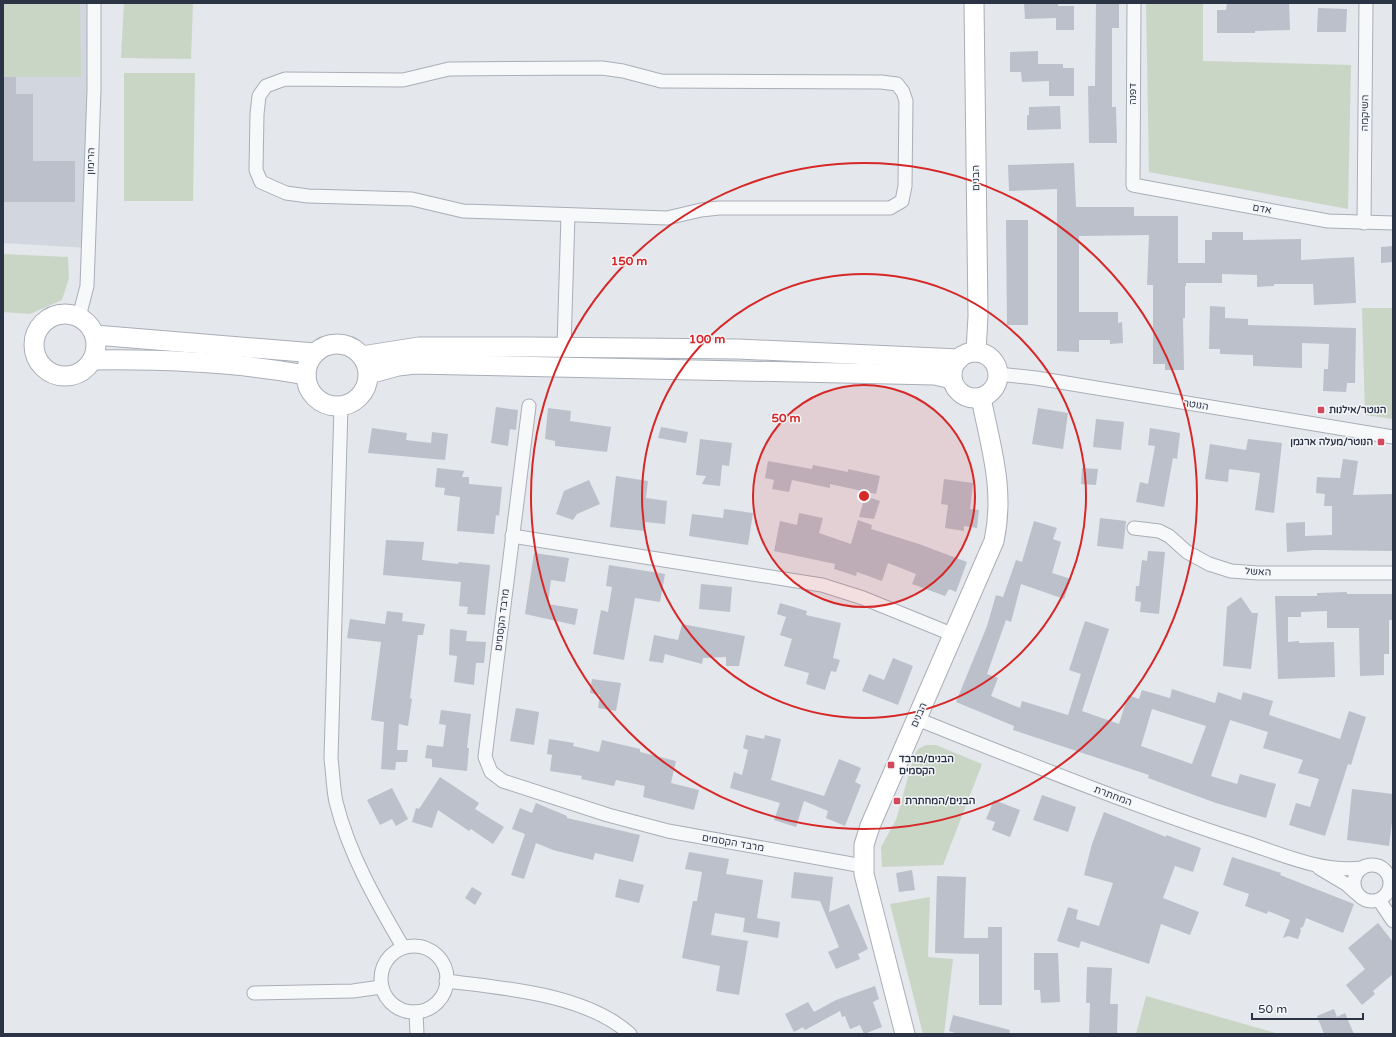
<svg xmlns="http://www.w3.org/2000/svg" width="1396" height="1037" viewBox="0 0 1396 1037" font-family="'Varela Round',Heebo,sans-serif">
  <style>
    .built { fill: #d2d6de }
    .green { fill: #c9d6c5 }
    .building { fill: #bbc0ca; fill-rule: evenodd }
    .lines { fill: none; stroke-linecap: round; stroke-linejoin: round }
    .street-casing { stroke: #a9aeb7; stroke-width: 15 }
    .secondary-casing { stroke: #a9aeb7; stroke-width: 21 }
    .street { stroke: #f7f8fa; stroke-width: 13 }
    .secondary { stroke: #fff; stroke-width: 19 }
    .ring { fill: none; stroke: #d62828; stroke-width: 2 }
    .poi-dot { fill: #d1495b; stroke: #f4f6f9; stroke-width: 1.5 }
    .labels { text-anchor: middle; dominant-baseline: central; stroke-width: 3; stroke-linejoin: round; paint-order: stroke }
    .street-label { font-size: 10px; fill: #2b3445; stroke: #f4f6f9 }
    .poi-label { font-size: 10px; font-weight: bold; fill: #2b3445; stroke: #f4f6f9; text-anchor: start }
    .centre { fill: #d62828; stroke: #f4f6f9; stroke-width: 2 }
    .ring-label { font-size: 12px; text-anchor: middle; font-weight: bold; fill: #d62828; stroke: #f4f6f9; stroke-width: 3; stroke-linejoin: round; paint-order: stroke }
  </style>
  <rect width="100%" height="100%" fill="#e4e7ec"/>
  <!-- built -->
  <path class="built" d="M3 3H100L89 248 3 243Z"/>
  <!-- green -->
  <g class="green">
    <path d="M3 3H80L81 77H3Z"/>
    <path d="M124 3H193L191 59 121 58Z"/>
    <path d="M1146 3H1203V61L1351 65 1348 209 1149 172Z"/>
    <path d="M124 73H195L193 201H124Z"/>
    <path d="M3 254 68 257 69 278 62 300 30 314 3 312Z"/>
    <path d="M1362 308H1393V419L1365 415Z"/>
    <path d="M926 745H936L982 764 943 865 882 867 881 847 896 820 914 756 918 749Z"/>
    <path d="M930 897 928 957 953 959 944 1034H923L890 904Z"/>
    <path d="M1146 996 1279 1034H1136Z"/>
  </g>
  <!-- building -->
  <g class="building">
    <path d="M1024 3H1058V6H1074V30H1056V18L1025 19Z"/>
    <path d="M1096 3H1119V28H1112V107H1116L1117 143H1089L1088 86H1095Z"/>
    <path d="M1227 3H1289L1290 30 1255 31V33H1217V10H1226Z"/>
    <path d="M1318 8 1347 9 1346 32H1317Z"/>
    <path d="M1038 51V64H1063V68H1074V96H1049V81L1022 82 1021 72H1010V52Z"/>
    <path d="M3 77H16V94H33V161H75V202H3Z"/>
    <path d="M1060 106 1061 129 1027 130V115H1029V107Z"/>
    <path d="M1074 163 1076 207H1134V216H1178V263H1205V240H1212V232H1243V240L1301 239V260L1354 257 1356 303 1314 305 1313 284H1274V286L1257 287V275L1222 274V283H1186V286H1185V318H1183L1184 370H1165V364H1153V285H1147L1149 235 1079 236V312H1118V323L1122 322 1123 343 1110 344V340H1079V352L1057 351V189L1009 191 1008 165Z"/>
    <path d="M1006 220H1028V325H1007Z"/>
    <path d="M1393 246V262L1381 263V247Z"/>
    <path d="M1210 306 1225 307V318L1248 319V325L1356 328 1355 383H1347L1346 392 1323 391 1324 369H1328L1329 344 1302 343V368L1253 366V355L1220 354V349H1209Z"/>
    <path d="M496 407 518 410 516 430 510 429 508 446 491 443Z"/>
    <path d="M548 408 571 411 570 421 611 427 607 452 555 446V441L545 439Z"/>
    <path d="M1038 408 1068 413 1063 449 1032 444Z"/>
    <path d="M1096 419 1124 422 1121 450 1093 447Z"/>
    <path d="M661 427 688 432 686 443 658 438Z"/>
    <path d="M372 428 407 433 406 440 431 443 432 432 448 434 445 460 368 453Z"/>
    <path d="M1150 428 1180 433 1177 459 1173 458 1164 507 1136 502 1140 482 1148 484 1155 446 1148 445Z"/>
    <path d="M700 439 732 443 729 466 722 465 720 486 702 484 706 476 696 475Z"/>
    <path d="M1248 439 1282 443 1274 513 1255 510 1260 473 1229 469 1228 482 1205 479 1210 444 1246 450Z"/>
    <path d="M1343 459 1358 461 1353 495 1393 494V551L1315 550 1287 552 1286 523 1305 522V536L1332 535V506H1324L1325 494 1316 493 1317 477 1340 478Z"/>
    <path d="M768 461 812 469 813 465 848 472V469L880 476 876 494 830 484V488L792 480 789 492 772 489 774 480 765 478Z"/>
    <path d="M437 468 464 471 462 477H469V484L502 487 499 516 496 515 494 534 457 531 460 497 444 495 445 488 435 487Z"/>
    <path d="M1082 468 1098 469 1096 485 1081 484Z"/>
    <path d="M616 476 648 481 646 498 667 501 665 524 645 522 644 531 610 527Z"/>
    <path d="M944 479 973 483 970 509 979 510 977 528 964 526V531L945 528 948 505 941 504Z"/>
    <path d="M589 480 600 504 577 514 573 520 556 514 564 491Z"/>
    <path d="M865 496 880 501 874 519 859 517Z"/>
    <path d="M724 509 753 513 748 545 689 536 692 514 723 518Z"/>
    <path d="M799 513 823 518 819 533 851 544 858 520 872 525 871 529 919 544 967 562 956 592 949 589 945 596 912 584 916 574 888 563 882 581 857 572 856 576 834 569 835 564 774 551 780 521 797 525Z"/>
    <path d="M1100 518 1126 521 1123 549 1097 546Z"/>
    <path d="M1034 521 1057 528 1053 539 1061 542 1052 573 1071 579 1064 599 1021 584 1011 622 1006 620 987 674 998 678 991 696 1020 708 1022 701 1068 715 1081 674 1069 670 1085 621 1109 629 1082 711 1119 724 1128 695 1139 699 1142 690 1170 698 1172 689 1215 703 1218 692 1241 700 1243 692 1273 701 1269 715 1340 739 1349 711 1366 717 1351 765 1348 764 1325 836 1289 825 1296 803 1310 807 1319 779 1298 773 1303 760 1263 748 1268 732 1230 720 1211 776 1237 784 1240 774 1276 784 1266 818 1216 803 1148 778 1149 775 1013 730 1014 726 956 702 987 626 996 595 1003 597 1016 560 1022 562ZM1152 709 1206 726 1192 764 1141 746Z"/>
    <path d="M386 540 424 542 422 560 458 564 459 562 490 565 485 615 467 614 468 607 459 606 461 582 383 575Z"/>
    <path d="M1148 551 1165 552 1159 614 1140 612 1141 602 1135 601 1136 586H1139L1142 560 1147 561Z"/>
    <path d="M534 553 569 558 565 582 551 580 548 604 578 609 575 625 525 614Z"/>
    <path d="M609 565 665 574 660 602 635 598 624 660 593 654 601 610 608 612 612 587 606 586Z"/>
    <path d="M701 584 732 587 730 612 699 609Z"/>
    <path d="M1347 592V594H1393V620H1389V654H1384V675L1360 676 1359 628H1327V611L1301 612V617H1288V642L1299 641V643L1334 642 1335 677 1278 679 1275 596H1317V593Z"/>
    <path d="M1241 597 1252 613H1258L1251 669 1223 666 1227 607Z"/>
    <path d="M780 603 807 611 806 615 841 623 833 658 840 660 836 672 831 671 825 690 806 684 809 673 784 666 792 639 780 635 786 617 777 614Z"/>
    <path d="M387 611 403 613 402 621 425 624 423 635H418L410 698 412 699 408 726 399 724 397 750H408L407 762H396L395 770 381 769 384 722 371 720 381 642 347 638 350 619 385 624Z"/>
    <path d="M682 624 745 636 739 666H726V657L703 658 702 664 665 654 663 663 649 661 654 635 678 640Z"/>
    <path d="M450 629 467 631 466 641 486 642 484 663H476L474 685 454 682 457 656 449 655Z"/>
    <path d="M893 658 913 666 898 705 862 691 869 674 884 680Z"/>
    <path d="M592 679 621 683 616 711 598 708 600 695 590 693Z"/>
    <path d="M516 708 539 712 534 745 510 741Z"/>
    <path d="M441 710 471 714 467 748H469L467 771 432 767V759L425 758 427 745 443 747 446 725 439 724Z"/>
    <path d="M746 735 764 739 765 735 781 739 771 780 824 796 839 759 861 768 855 782 861 785 845 826 826 818 828 811 804 801 796 827 774 820 780 803 730 788 734 772 742 775 748 750 743 748Z"/>
    <path d="M549 739 574 743 573 746 599 752 602 740 640 749V752L676 761 671 783 699 790 694 810 643 797 645 786 616 780 614 786 581 779 582 776 550 771 552 755 547 754Z"/>
    <path d="M440 777 479 803 475 809 504 827 493 844 471 829 469 831 438 810 432 828 412 822 416 808 419 809Z"/>
    <path d="M392 788 408 819 396 826 392 819 380 825 367 800Z"/>
    <path d="M1352 789 1393 794V814L1389 846 1347 840Z"/>
    <path d="M1042 795 1076 807 1068 832 1033 820Z"/>
    <path d="M994 800 1020 810 1010 837 992 830 995 822 986 819Z"/>
    <path d="M536 803 567 816V818L640 835 633 862 595 853 593 860 553 850 536 843 524 879 511 875 525 834 512 829 520 808 532 813Z"/>
    <path d="M1104 812 1166 837V835L1201 848 1193 872 1175 866 1163 898 1199 912 1190 935 1161 924 1149 964 1081 941 1079 948 1057 941 1068 907 1078 910 1076 919 1099 926 1113 883 1084 875 1092 844Z"/>
    <path d="M689 852 729 859 726 874 763 880 757 918 780 922 778 938 743 932 745 918 715 913 711 935 748 941 739 995 716 991 720 966 682 958 693 901H697L702 872 685 869Z"/>
    <path d="M1232 857 1281 873 1280 875 1354 904 1343 933 1306 918 1303 927 1300 928 1301 931 1298 939 1288 936 1283 938 1290 920 1268 911 1267 914 1245 906 1249 894 1223 885Z"/>
    <path d="M912 870 915 890 899 892 896 873Z"/>
    <path d="M794 872 833 877 829 912 849 904 868 949 858 954 860 959 836 969 828 952 839 947 820 901 791 898Z"/>
    <path d="M937 876 966 877 964 938H988V927H1002V1005H979V954L935 953Z"/>
    <path d="M619 879 644 885 639 903 615 897Z"/>
    <path d="M472 887 482 893 475 905 465 898Z"/>
    <path d="M1378 923 1393 942V974L1373 991 1375 994 1362 1005 1346 985 1365 969 1348 948Z"/>
    <path d="M1034 953H1058L1060 1002 1041 1003 1040 990H1034Z"/>
    <path d="M1087 967 1112 968 1110 1004H1118L1117 1034H1089L1090 1003H1086Z"/>
    <path d="M875 986 879 999 873 1002 882 1027 864 1034 860 1025 850 1029 845 1016 842 1017 840 1011 805 1030 803 1027 794 1032 785 1014 808 1002 814 1012 836 1000Z"/>
    <path d="M1334 1009 1337 1017 1345 1013 1354 1034H1324L1317 1016Z"/>
    <path d="M953 1015 1010 1030 1009 1034H958L949 1031Z"/>
  </g>
  <g class="lines">
    <!-- street casing -->
    <g class="street-casing">
      <g id="street">
        <path d="M1134 3 1133 185 1328 221 1393 223"/>
        <path d="M602 68 623 71 661 81 881 82 897 84 903 92 906 101 905 186 902 201 890 208H719L701 210 667 218 463 211 412 199 308 196 286 193 261 182 256 170 257 114 259 96 266 86 285 79 403 80 449 69Z"/>
        <path d="M1364 223 1366 3"/>
        <path d="M79 317 87 286 94 90V3"/>
        <path d="M564 347 568 215"/>
        <path d="M998 374 1036 378 1393 437"/>
        <path d="M341 406 331 759C333 773 333 788 336 802 349 854 376 901 403 947"/>
        <path d="M529 406 485 757 491 772 503 781 608 815 668 831 863 866"/>
        <path d="M1134 528 1159 531 1169 536 1187 552 1209 564 1231 571 1258 573H1393"/>
        <path d="M512 536 822 585 863 598 954 635"/>
        <path d="M917 719C1025 762 1133 806 1244 842 1281 854 1322 873 1362 868"/>
        <circle cx="1372" cy="883" r="18"/>
        <path d="M1319 868 1346 884 1356 893"/>
        <path d="M1379 900 1393 921"/>
        <circle cx="414" cy="979" r="33"/>
        <path d="M446 981C504 988 585 994 630 1034"/>
        <path d="M254 993 353 991 381 987"/>
        <path d="M416 1012 417 1034"/>
      </g>
    </g>
    <!-- secondary casing -->
    <g class="secondary-casing">
      <g id="secondary">
        <path d="M974 3 978 316 976 352"/>
        <circle cx="65" cy="345" r="31"/>
        <path d="M95 335 315 353"/>
        <circle cx="337" cy="375" r="31"/>
        <circle cx="975" cy="375" r="23"/>
        <path d="M362 356 419 347H530L738 349 959 359"/>
        <path d="M93 360C164 359 236 362 306 375"/>
        <path d="M369 374 398 366 415 364 935 375 952 379"/>
        <path d="M905 1034 864 874V845L870 826 994 541C1005 490 991 448 981 398"/>
      </g>
    </g>
    <!-- street -->
    <use href="#street" class="street"/>
    <!-- secondary -->
    <use href="#secondary" class="secondary"/>
  </g>
  <!-- distance rings -->
  <circle cx="864" cy="496" r="111" fill="#d62828" fill-opacity=".12"/>
  <g class="ring">
    <circle cx="864" cy="496" r="111"/>
    <circle cx="864" cy="496" r="222"/>
    <circle cx="864" cy="496" r="333"/>
  </g>
  <!-- markers -->
  <g class="poi-dot">
    <rect x="1317" y="406" width="8" height="8" rx="2"/>
    <rect x="1377" y="438" width="8" height="8" rx="2"/>
    <rect x="887" y="761" width="8" height="8" rx="2"/>
    <rect x="893" y="797" width="8" height="8" rx="2"/>
  </g>
  <g class="labels">
    <!-- street labels -->
    <g class="street-label">
      <text transform="translate(1133 94) rotate(-90)">דפנה</text>
      <text transform="translate(1365 113) rotate(-89)">השיקמה</text>
      <text transform="translate(91 161) rotate(-88)">הרימון</text>
      <text transform="translate(976 178) rotate(-91)">הבנים</text>
      <text transform="translate(1262 209) rotate(10)">אדם</text>
      <text transform="translate(1196 405) rotate(9)">הנוטר</text>
      <text transform="translate(1258 572) rotate(3)">האשל</text>
      <text transform="translate(502 620) rotate(-83)">מרבד הקסמים</text>
      <text transform="translate(919 715) rotate(-66)">הבנים</text>
      <text transform="translate(1113 796) rotate(21)">המחתרת</text>
      <text transform="translate(733 843) rotate(10)">מרבד הקסמים</text>
    </g>
    <!-- poi labels -->
    <g class="poi-label">
      <text x="1329" y="410">הנוטר/אילנות</text>
      <text x="1373" y="442" text-anchor="end">הנוטר/מעלה ארגמן</text>
      <text x="899" y="759">הבנים/מרבד<tspan x="899" dy="12">הקסמים</tspan></text>
      <text x="905" y="801">הבנים/המחתרת</text>
    </g>
  </g>
  <circle cx="864" cy="496" r="6" class="centre"/>
  <g class="ring-label">
    <text x="629" y="265">150 m</text>
    <text x="707" y="343">100 m</text>
    <text x="786" y="422">50 m</text>
  </g>
  <!-- border -->
  <rect width="1396" height="1037" fill="none" stroke="#2b3445" stroke-width="8"/>
  <!-- scale -->
  <path d="M1252 1013v6h111v-6" fill="none" stroke="#2b3445" stroke-width="2"/>
  <text x="1258" y="1013" font-size="12" fill="#2b3445" stroke="#f4f6f9" stroke-width="3" paint-order="stroke">50 m</text>
</svg>
